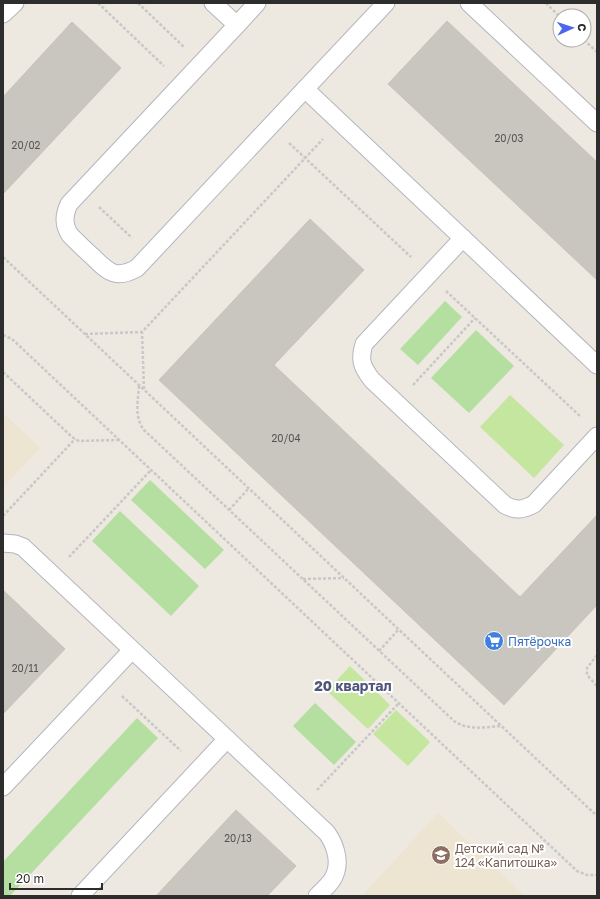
<svg xmlns="http://www.w3.org/2000/svg" width="600" height="899" viewBox="0 0 600 899" font-family="'Golos Text',sans-serif">
  <style>
    .education { fill: #ede5d1 }
    .green { fill: #b5dfa1 }
    .pitch { fill: #c5e69e }
    .building { fill: #c9c6bf; stroke: #c9c4ba }
    .lines { fill: none; stroke-linecap: round; stroke-linejoin: round }
    .lane-casing { stroke: #b4b6bf; stroke-width: 19 }
    .path { stroke: #c8c8c8; stroke-width: 2.5; stroke-dasharray: 3 2; stroke-linecap: butt }
    .lane { stroke: #fff; stroke-width: 17 }
    .labels { text-anchor: middle; dominant-baseline: central; stroke-width: 4; stroke-linejoin: round; paint-order: stroke }
    .number-label { font-size: 10px; fill: #545352 }
    .shop-label { font-size: 12px; fill: #366cbe; stroke: #fff; text-anchor: start }
    .education-label { font-size: 12px; fill: #785e54; stroke: #fff; text-anchor: start }
    .quarter-label { font-size: 14px; font-weight: bold; fill: #50567b; stroke: #fff }
  </style>
  <rect width="100%" height="100%" fill="#ede8e0"/>
  <!-- education -->
  <g class="education">
    <path d="M3 413 40 448 3 487Z"/>
    <path d="M438 813 525 896H362Z"/>
  </g>
  <!-- green -->
  <g class="green">
    <path d="M445 301 462 317 418 365 400 349Z"/>
    <path d="M476 330 514 366 469 413 431 378Z"/>
    <path d="M150 480 224 550 205 569 131 500Z"/>
    <path d="M120 511 199 586 171 616 92 541Z"/>
    <path d="M315 703 356 742 334 765 293 726Z"/>
    <path d="M137 718 158 738 10 896H5L3 894V862Z"/>
  </g>
  <!-- pitch -->
  <g class="pitch">
    <path d="M510 395 564 445 534 478 480 427Z"/>
    <path d="M350 666 390 705 368 729 327 691Z"/>
    <path d="M396 710 430 742 408 766 373 734Z"/>
  </g>
  <!-- building -->
  <g class="building">
    <path d="M447 21 597 162V280L388 84Z"/>
    <path d="M72 22 121 68 3 194V97Z"/>
    <path d="M310 219 364 270 274 365 520 597 597 515V605L504 705 159 380Z"/>
    <path d="M3 590 65 649 3 714Z"/>
    <path d="M236 810 296 866 267 896H156Z"/>
  </g>
  <g class="lines">
    <!-- lane casing -->
    <g class="lane-casing">
      <g id="lane">
        <path d="M213 3 237 25 257 3"/>
        <path d="M386 3 305 89 597 365"/>
        <path d="M469 3 597 123"/>
        <path d="M3 14 15 3"/>
        <path d="M237 25 69 204C64 215 63 224 70 235 77 242 85 250 93 257 108 272 116 280 137 268L305 89"/>
        <path d="M463 238 364 344C359 360 362 367 372 380L505 505C516 511 523 510 534 504L597 436"/>
        <path d="M3 543 15 544 23 547 327 833C336 846 342 865 332 880 328 886 322 891 317 896"/>
        <path d="M3 787 132 650"/>
        <path d="M80 896 227 739"/>
      </g>
    </g>
    <!-- path -->
    <g class="path">
      <path d="M98 3 164 66"/>
      <path d="M138 3 184 47"/>
      <path d="M546 3 560 17"/>
      <path d="M584 40 597 52"/>
      <path d="M289 143 411 257"/>
      <path d="M99 207 132 238"/>
      <path d="M3 257 597 816"/>
      <path d="M446 291 581 417"/>
      <path d="M85 334 142 332"/>
      <path d="M3 335 12 339 577 871 587 875H597"/>
      <path d="M3 372 72 437 79 441 119 440"/>
      <path d="M413 385 475 318"/>
      <path d="M139 386C138 401 134 417 144 430L454 721C469 731 485 727 502 726"/>
      <path d="M144 389 142 332 323 139"/>
      <path d="M229 510 249 488"/>
      <path d="M3 516 75 439"/>
      <path d="M69 557 151 470"/>
      <path d="M303 579 344 578"/>
      <path d="M379 651 399 629"/>
      <path d="M597 655 587 668V675L597 686"/>
      <path d="M122 696 181 751"/>
      <path d="M317 790 399 703"/>
    </g>
    <!-- lane -->
    <use href="#lane" class="lane"/>
  </g>
  <!-- icons -->
  <defs>
    <g id="supermarket-disc" transform="scale(1)"><circle r="9.5" fill="#3f7fe0" stroke="#fff"/><path d="M-6-5.5h2.5l.6 2H6L4.5 2H-2.5L-4.4-4H-6ZM-1.5 3.2a1.3 1.3 0 1 0 .1 0ZM3 3.2a1.3 1.3 0 1 0 .1 0Z" fill="#fff"/></g>
    <g id="school-disc" transform="scale(1)"><circle r="9.5" fill="#8d6e63" stroke="#fff"/><path d="M0-5L7-2L0 1L-7-2ZM-4 1L0 2.5L4 1V4Q0 6-4 4Z" fill="#fff"/></g>
  </defs>
  <g fill-rule="evenodd">
    <use href="#supermarket-disc" x="494" y="641"/>
    <use href="#school-disc" x="441" y="855"/>
  </g>
  <g class="labels">
    <!-- number labels -->
    <g class="number-label">
      <text x="509" y="138">20/03</text>
      <text x="26" y="145">20/02</text>
      <text x="286" y="438">20/04</text>
      <text x="25" y="668">20/11</text>
      <text x="238" y="838">20/13</text>
    </g>
    <!-- shop labels -->
    <g class="shop-label">
      <text x="508" y="641">Пятёрочка</text>
    </g>
    <!-- education labels -->
    <g class="education-label">
      <text x="455" y="848">Детский сад №<tspan x="455" dy="14">124 «Капитошка»</tspan></text>
    </g>
    <!-- quarter labels -->
    <g class="quarter-label">
      <text x="353" y="685">20 квартал</text>
    </g>
  </g>
  <!-- border -->
  <rect width="600" height="899" fill="none" stroke="#2d2d2d" stroke-width="8"/>
  <!-- north arrow -->
  <g transform="translate(572 28) rotate(87)"><circle r="19" fill="#ffffff" stroke="#ababab"/>
  <path d="M0-3L7 15L0 10L-7 15Z" fill="#4d66ee"/>
  <text y="-6" font-size="11" font-weight="bold" text-anchor="middle" fill="#2d2d2d">С</text>
  </g>
  <!-- scale -->
  <path d="M10 883v6h92v-6" fill="none" stroke="#2d2d2d" stroke-width="2"/>
  <text x="16" y="883" font-size="12" fill="#2d2d2d" stroke="#ffffff" stroke-width="3" paint-order="stroke">20 m</text>
</svg>
